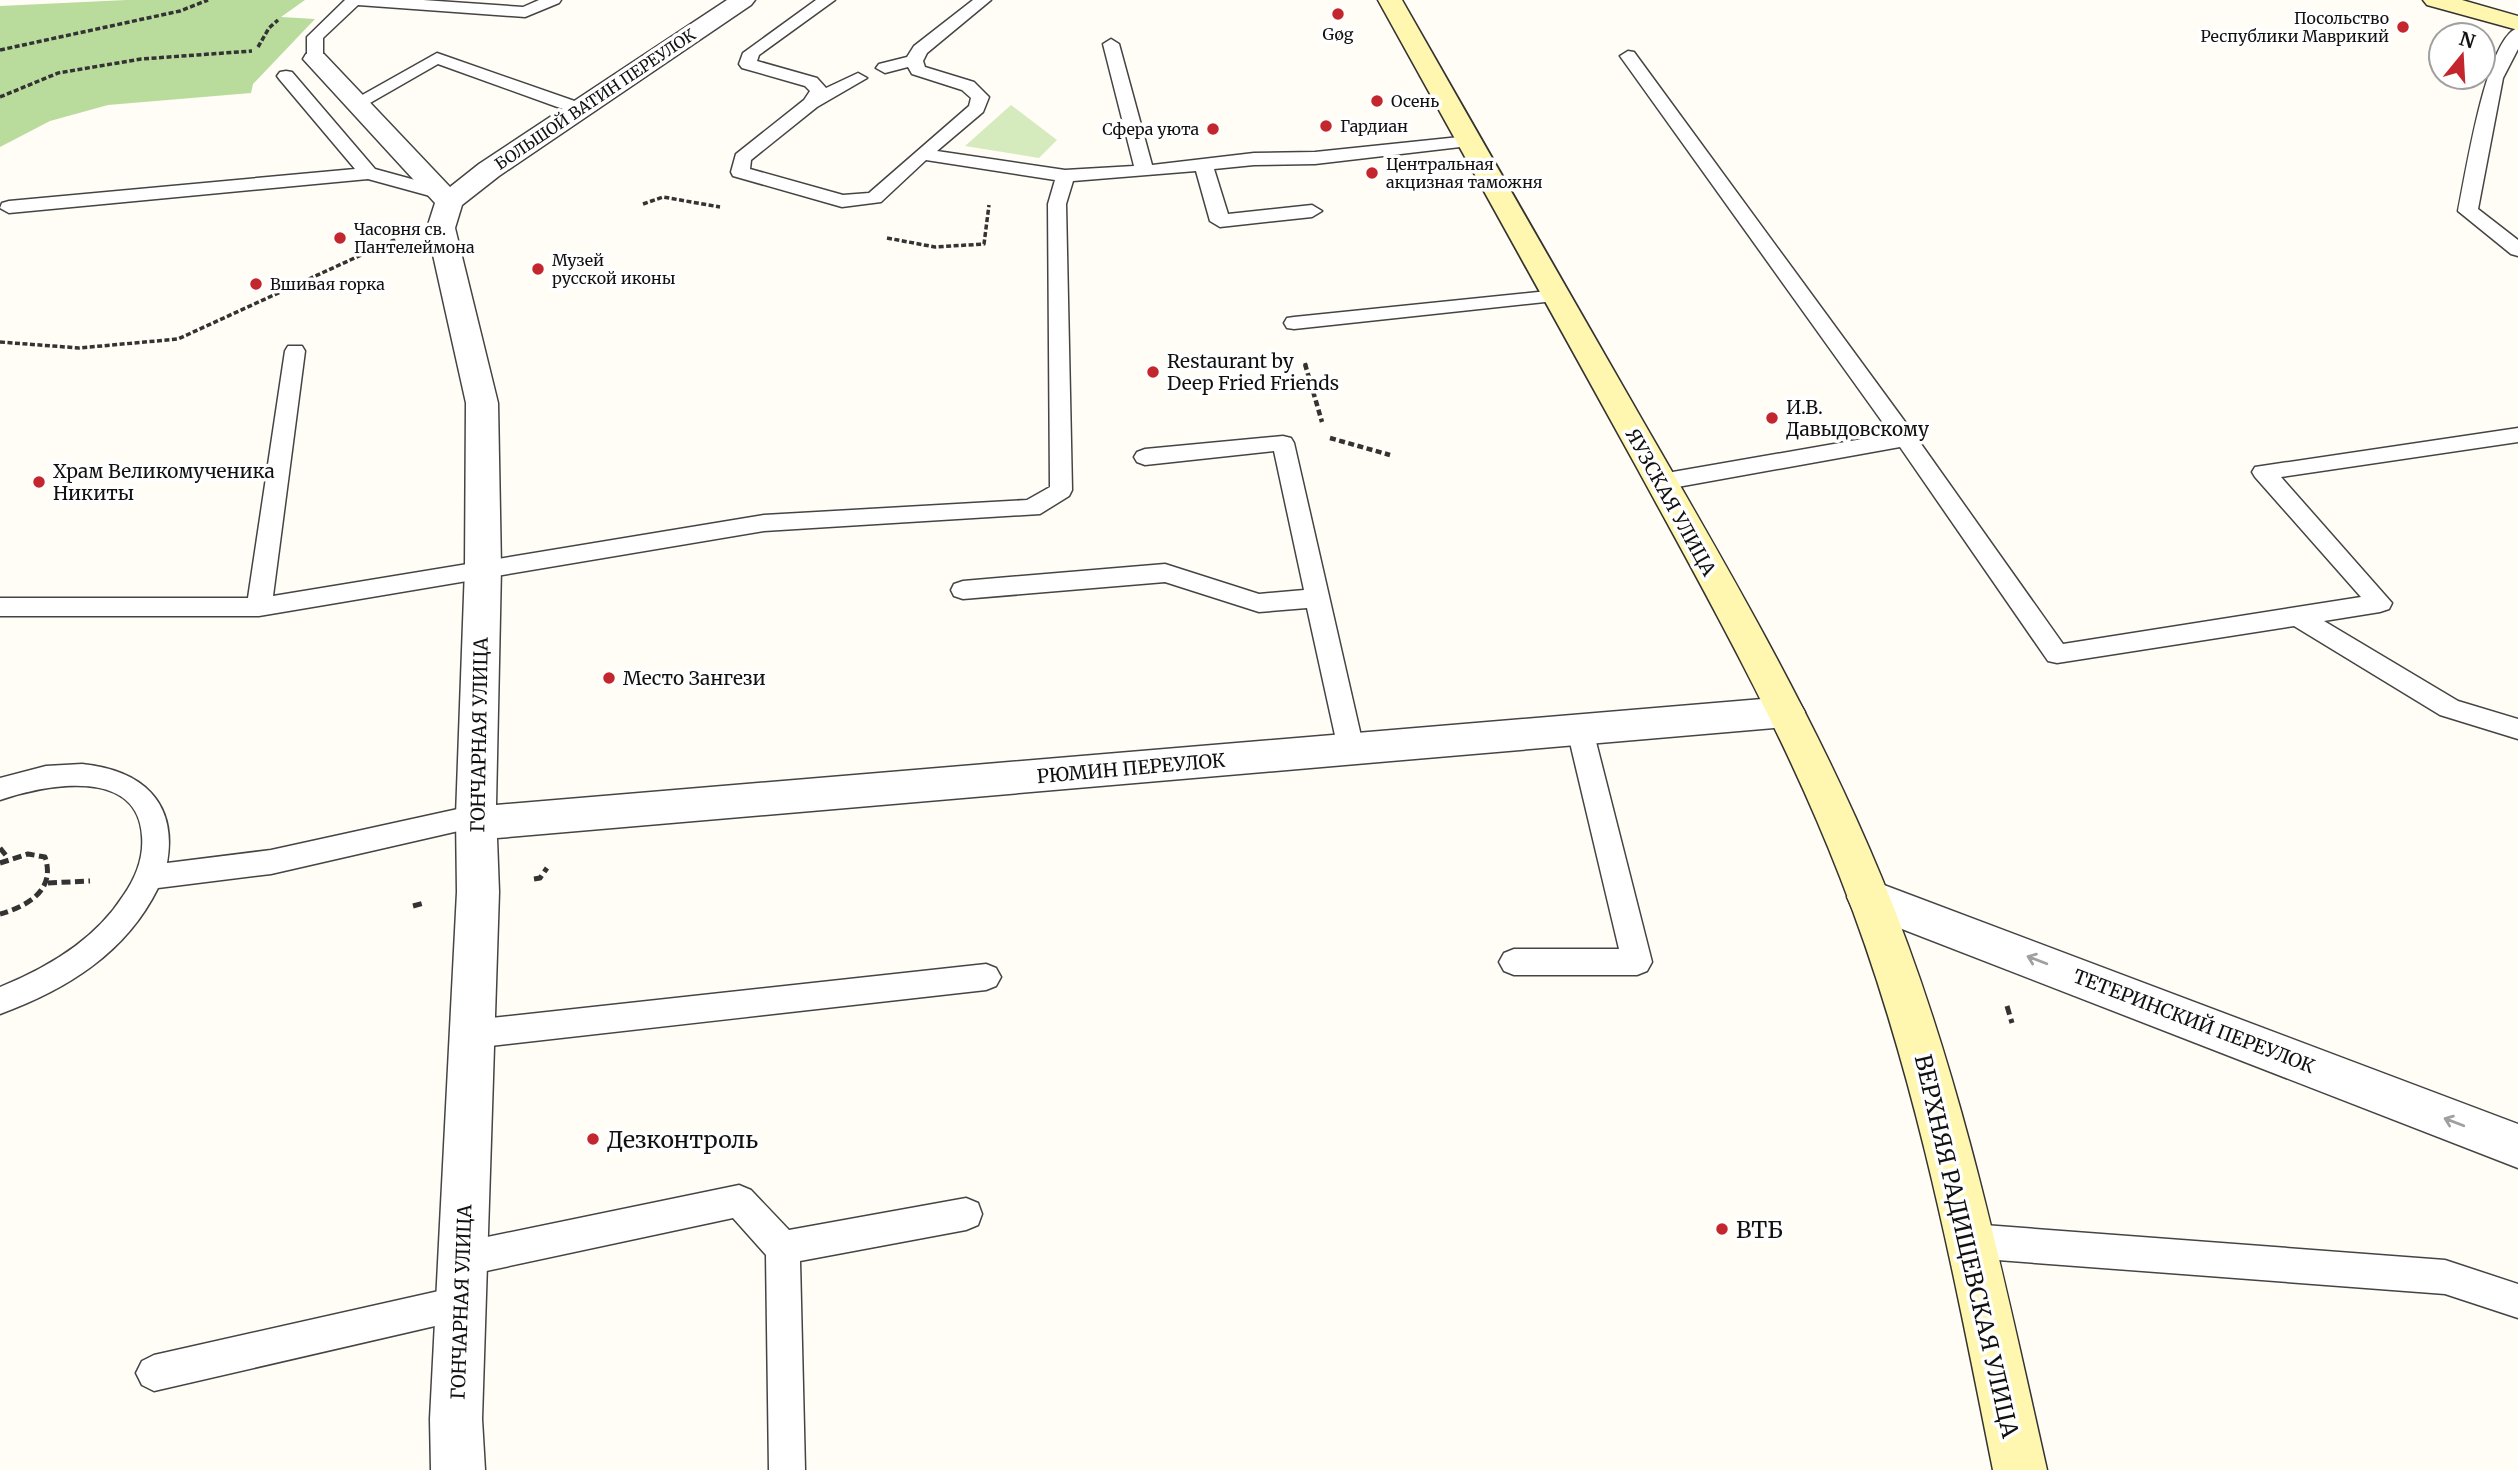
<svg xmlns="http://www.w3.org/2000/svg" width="2518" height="1470" viewBox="0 0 2518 1470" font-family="Merriweather,serif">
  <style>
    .green { fill: #d5ebbd }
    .forest { fill: #b9dc9c }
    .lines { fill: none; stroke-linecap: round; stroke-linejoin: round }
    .lane-casing { stroke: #444; stroke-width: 3 }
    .street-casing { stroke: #444; stroke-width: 3 }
    .secondary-casing { stroke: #333; stroke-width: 3 }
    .path-far2 { stroke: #333; stroke-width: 3.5; stroke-dasharray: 5 2.5; stroke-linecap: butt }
    .path-far1 { stroke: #333; stroke-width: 4.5; stroke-dasharray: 6 3.5; stroke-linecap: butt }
    .path { stroke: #333; stroke-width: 5; stroke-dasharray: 9 4.5; stroke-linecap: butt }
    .lane { fill: #fff; fill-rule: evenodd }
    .street { fill: #fff; fill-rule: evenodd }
    .secondary { fill: #fff6b0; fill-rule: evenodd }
    .oneway { stroke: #a0a0a0 }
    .poi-dot { fill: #c4262e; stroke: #fff; stroke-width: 2.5 }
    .labels { text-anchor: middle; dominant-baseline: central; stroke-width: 7; stroke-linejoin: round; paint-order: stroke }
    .far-poi-label { font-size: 16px; fill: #111; stroke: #fff; text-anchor: start }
    .far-street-label { font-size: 16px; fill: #111; stroke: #fff }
    .poi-label { font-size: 19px; fill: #111; stroke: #fff; text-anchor: start }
    .street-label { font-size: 19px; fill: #111; stroke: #fff }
    .near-poi-label { font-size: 23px; fill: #111; stroke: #fff; text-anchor: start }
    .near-street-label { font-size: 23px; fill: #111; stroke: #fff }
  </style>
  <rect width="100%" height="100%" fill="#fffdf5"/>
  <!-- green -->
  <path class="green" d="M1011 105 1057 140 1039 158 965 146Z"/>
  <!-- forest -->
  <path class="forest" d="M126 0H305L281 17 315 19 253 84 251 93 108 105 50 121 0 147V6Z"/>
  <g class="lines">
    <!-- lane casing -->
    <g class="lane-casing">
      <g id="lane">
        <path d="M345 0H423L523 7 539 0H561L559 3 525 17 358 5 323 38V59L321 63H309L307 59V37Z"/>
        <path d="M816 0H835L759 55 757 61 817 78 826 88 858 73 867 78 817 107 751 160 750 169 843 195 869 193 969 106 971 98 962 90 912 74 908 67 885 73 876 68 879 64 907 57 914 46 973 0H991L927 53 923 61 925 67 974 82 989 97 983 112 937 151 1065 170 1134 166 1103 44 1111 39 1119 44 1152 165 1254 153 1315 152 1469 136 1478 141 1469 146 1315 164 1254 165 1214 169 1228 214 1312 205 1322 211 1312 217 1220 227 1210 221 1196 171 1073 181 1066 204 1072 490 1069 496 1040 514 764 531 259 616H0V598H248L285 351 288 346H302L305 351 273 596 764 515 1027 500 1050 487 1048 204 1055 180 926 160 881 202 842 207 733 176 731 172 736 154 804 100 810 91 805 86 742 68 739 64 743 53Z"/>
        <path d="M2518 28V49L2503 78 2478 209 2518 240V256L2511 254 2458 211C2465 179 2486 36 2518 28Z"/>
        <path d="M1628 51 1634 52 1914 434 2063 644 2361 597 2255 477 2252 472 2255 467 2518 428V442L2281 477 2392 603 2389 609 2380 612 2324 621 2458 701 2518 719V739L2440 715 2294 626 2057 663 2048 661 1900 447 1661 490 1653 488 1650 482 1653 476 1661 474 1891 434 1620 56Z"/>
        <path d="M437 53 586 105 589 109 580 114 574 113 438 64 363 107H351L348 103Z"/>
        <path d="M286 71 292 72 375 169 448 189 450 193 448 197 441 199 368 179 9 213 0 208 2 203 9 201 355 169 280 80 277 76 280 72Z"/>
        <path d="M1557 290 1564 292 1567 296 1564 300 1294 329 1287 328 1284 323 1287 318 1294 317Z"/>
        <path d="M1283 436 1291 438 1294 443 1364 749 1360 756 1351 759 1342 756 1338 749 1307 608 1259 612 1165 582 963 599 954 596 951 590 954 584 963 581 1165 564 1259 594 1304 590 1274 451 1145 465 1137 462 1134 457 1137 452 1145 449Z"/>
        <path d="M1580 720 1589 723 1593 730 1652 962 1647 971 1637 975H1514L1504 971 1499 962 1504 953 1514 949H1619L1567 730 1571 723Z"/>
        <path d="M82 764C141 770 178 801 167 863L271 850 476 805 486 808 490 816 486 824 476 827 271 874 158 888C126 953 66 990 0 1014V987C47 968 95 940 123 896 135 879 144 858 142 836 138 766 43 785 0 800V778L46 766Z"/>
        <path d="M986 964 996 968 1001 977 996 986 986 990 473 1048 462 1044 458 1034 462 1024 473 1020Z"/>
        <path d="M739 1185 751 1190 789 1230 966 1198 978 1203 982 1214 978 1225 966 1230 800 1261 805 1470H769L766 1255 733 1218 463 1276 451 1271 446 1259 451 1247 463 1242Z"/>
        <path d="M1971 1224 2445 1260 2518 1284V1318L2445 1294 1971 1258 1959 1253 1954 1241 1959 1229Z"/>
        <path d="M461 1286 473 1291 478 1303 473 1315 461 1320 154 1391 142 1385 136 1373 142 1361 154 1355Z"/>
      </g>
    </g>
    <!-- street casing -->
    <g class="street-casing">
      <g id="street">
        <path d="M727 0H755L751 5 499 176 462 205 455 228 498 403 501 568 496 805 1786 697 1799 702 1805 712 1799 722 1786 727 497 838 499 892 482 1419 485 1470H431L430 1419 457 892 456 816 465 568 466 403 427 228 435 203 303 59 306 54 315 52 324 54 450 187 479 164Z"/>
        <path d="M1868 879 2518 1124V1168L1853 910 1847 897 1853 884Z"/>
      </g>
    </g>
    <!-- secondary casing -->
    <g class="secondary-casing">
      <g id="secondary">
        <path d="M1378 0H1402C1482 141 1563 282 1644 423 1729 570 1816 719 1881 876 1960 1066 2002 1270 2047 1470H1993C1953 1270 1915 1068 1840 877 1785 735 1709 600 1636 466 1550 310 1464 155 1378 0Z"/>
        <path d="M2423 0H2462L2518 16V30L2427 5Z"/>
      </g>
    </g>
    <!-- path-far2 -->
    <g class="path-far2">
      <path d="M258 47 269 28 278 20"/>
      <path d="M0 50 180 11 208 0"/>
      <path d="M0 97 58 73 141 59 252 51"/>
      <path d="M643 204 663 197 720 207"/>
      <path d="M887 238 935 247 984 244 989 205"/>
      <path d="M0 342 79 348 178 339 396 239"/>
      <path d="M1305 363 1306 366"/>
    </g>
    <!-- path-far1 -->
    <g class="path-far1">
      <path d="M1305 364 1322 422"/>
      <path d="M1330 438 1390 455"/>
    </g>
    <!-- path -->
    <g class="path">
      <path d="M0 848 8 858"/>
      <path d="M0 863 28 854 45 857C56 890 28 906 0 914"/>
      <path d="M534 879 540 878 547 868"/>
      <path d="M48 883 90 881"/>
      <path d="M413 906 424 903"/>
      <path d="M2007 1006 2012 1023"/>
    </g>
    <!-- lane -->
    <use href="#lane" class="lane"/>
    <!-- street -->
    <use href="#street" class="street"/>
    <!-- secondary -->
    <use href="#secondary" class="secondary"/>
  </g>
  <!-- one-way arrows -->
  <defs><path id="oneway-shaft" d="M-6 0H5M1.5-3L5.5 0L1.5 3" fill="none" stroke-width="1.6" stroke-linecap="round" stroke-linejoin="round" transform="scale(1.75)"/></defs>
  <g class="oneway">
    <use href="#oneway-shaft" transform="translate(2037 960) rotate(-159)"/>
    <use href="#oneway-shaft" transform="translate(2454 1122) rotate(-159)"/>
  </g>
  <!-- markers -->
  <g class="poi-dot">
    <circle cx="1338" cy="14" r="7"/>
    <circle cx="2403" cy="27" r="7"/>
    <circle cx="1377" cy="101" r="7"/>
    <circle cx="1326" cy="126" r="7"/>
    <circle cx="1213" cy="129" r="7"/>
    <circle cx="1372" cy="173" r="7"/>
    <circle cx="340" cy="238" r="7"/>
    <circle cx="538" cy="269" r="7"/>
    <circle cx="256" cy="284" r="7"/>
    <circle cx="1153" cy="372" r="7"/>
    <circle cx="1772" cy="418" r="7"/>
    <circle cx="39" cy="482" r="7"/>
    <circle cx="609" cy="678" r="7"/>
    <circle cx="593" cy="1139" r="7"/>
    <circle cx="1722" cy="1229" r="7"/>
  </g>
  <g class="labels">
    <!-- far-poi labels -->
    <g class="far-poi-label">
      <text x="2389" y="18" text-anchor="end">Посольство<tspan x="2389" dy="18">Республики Маврикий</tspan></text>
      <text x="1338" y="34" text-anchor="middle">Gøg</text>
      <text x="1391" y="101">Осень</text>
      <text x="1340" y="126">Гардиан</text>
      <text x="1199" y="129" text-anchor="end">Сфера уюта</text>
      <text x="1386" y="164">Центральная<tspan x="1386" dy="18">акцизная таможня</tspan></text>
      <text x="354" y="229">Часовня св.<tspan x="354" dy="18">Пантелеймона</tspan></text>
      <text x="552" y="260">Музей<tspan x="552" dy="18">русской иконы</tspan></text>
      <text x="270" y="284">Вшивая горка</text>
    </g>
    <!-- far-street labels -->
    <g class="far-street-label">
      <text transform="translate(595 99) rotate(-34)">БОЛЬШОЙ ВАТИН ПЕРЕУЛОК</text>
    </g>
    <!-- poi labels -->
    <g class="poi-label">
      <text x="1167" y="361">Restaurant by<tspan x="1167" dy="22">Deep Fried Friends</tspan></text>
      <text x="1786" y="407">И.В.<tspan x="1786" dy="22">Давыдовскому</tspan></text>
      <text x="53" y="471">Храм Великомученика<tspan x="53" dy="22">Никиты</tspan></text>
      <text x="623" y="678">Место Зангези</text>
    </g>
    <!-- street labels -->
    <g class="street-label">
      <text transform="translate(1671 502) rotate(61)">ЯУЗСКАЯ УЛИЦА</text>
      <text transform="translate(479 735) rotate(-89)">ГОНЧАРНАЯ УЛИЦА</text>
      <text transform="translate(1131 768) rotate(-5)">РЮМИН ПЕРЕУЛОК</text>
      <text transform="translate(2194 1021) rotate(21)">ТЕТЕРИНСКИЙ ПЕРЕУЛОК</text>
      <text transform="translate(461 1302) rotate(-88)">ГОНЧАРНАЯ УЛИЦА</text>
    </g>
    <!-- near-poi labels -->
    <g class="near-poi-label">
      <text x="607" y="1139">Дезконтроль</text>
      <text x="1736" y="1229">ВТБ</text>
    </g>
    <!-- near-street labels -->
    <g class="near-street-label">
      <text transform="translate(1967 1246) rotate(77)">ВЕРХНЯЯ РАДИЩЕВСКАЯ УЛИЦА</text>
    </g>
  </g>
  <!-- north arrow -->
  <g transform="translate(2462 56) rotate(18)"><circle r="33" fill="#ffffff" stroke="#a0a0a0" stroke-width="2"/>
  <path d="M0-5L12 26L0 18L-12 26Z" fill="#c4262e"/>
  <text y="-10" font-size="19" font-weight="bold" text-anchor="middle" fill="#111111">N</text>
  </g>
</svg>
